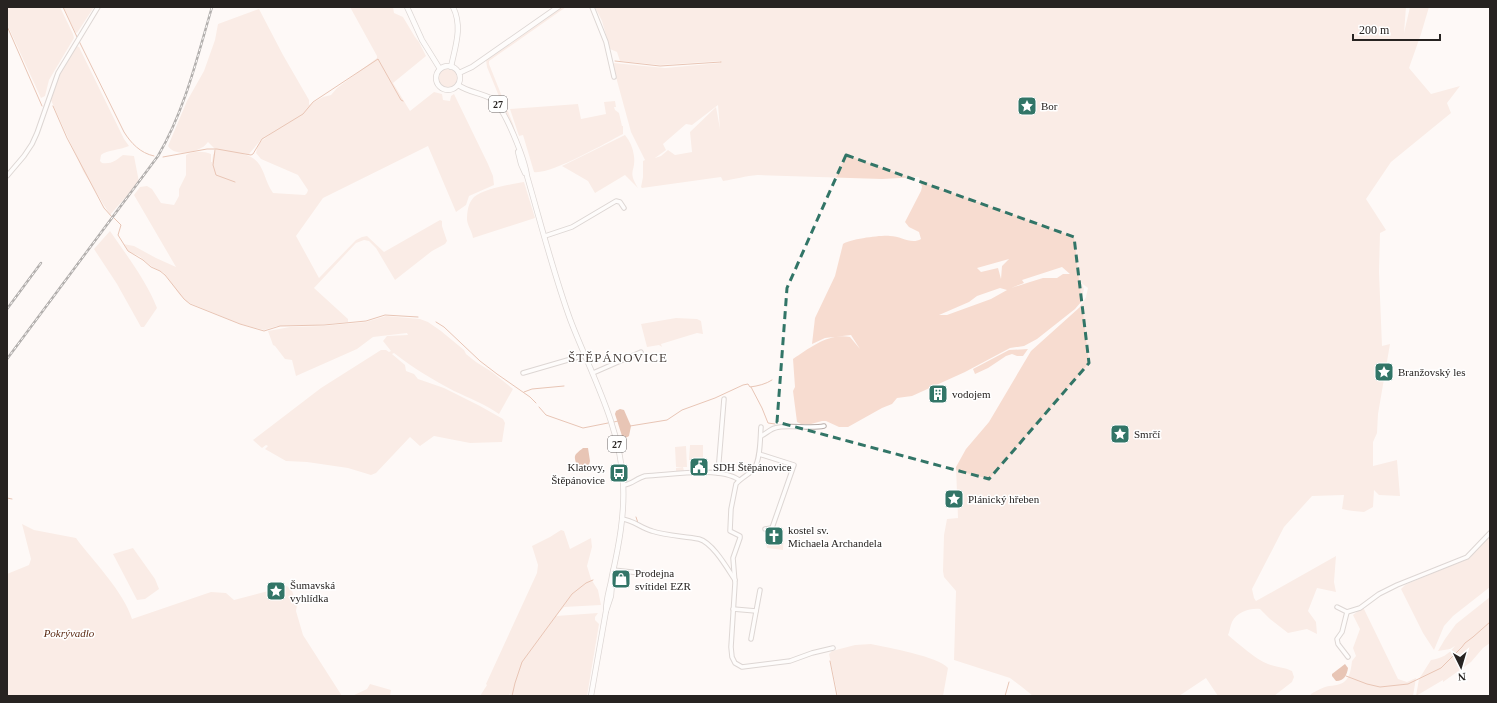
<svg xmlns="http://www.w3.org/2000/svg" width="1497" height="703" viewBox="0 0 1497 703" font-family="Georgia,serif">
  <style>
    .green { fill: #f7dcd0; fill-rule: evenodd }
    .water { fill: #cf8564 }
    .lines { fill: none; stroke-linecap: round; stroke-linejoin: round }
    .stream { stroke: #cf8564; stroke-width: 1 }
    .minor-casing { stroke: #b7aca8; stroke-width: 5.5 }
    .major-casing { stroke: #b7aca8; stroke-width: 6 }
    .minor { stroke: #fff; stroke-width: 3.5 }
    .major { stroke: #fff; stroke-width: 4.5 }
    .rail-casing { stroke: #585452; stroke-width: 2.5 }
    .rail { stroke: #fff; stroke-width: 1; stroke-dasharray: 3; stroke-linecap: butt }
    .marked { fill: none; stroke: #327567; stroke-width: 3; stroke-dasharray: 8 5; stroke-linejoin: round }
    .labels { text-anchor: middle; dominant-baseline: central; stroke-width: 3; stroke-linejoin: round; paint-order: stroke }
    .shield { fill: #fff; stroke: #686564; stroke-width: 1 }
    .shield-label { font-size: 10px; font-weight: bold; fill: #272321 }
    .poi-label { font-size: 11px; fill: #272321; stroke: #fff; text-anchor: start }
    .park-label { font-size: 11px; font-style: italic; fill: #5c2b14; stroke: #fff }
    .quarter-label { font-size: 13px; letter-spacing: 1px; fill: #4b423e; stroke: #fff }
  </style>
  <rect width="100%" height="100%" fill="#fef9f7"/>
  <!-- green -->
  <g class="green">
    <path d="M7 7H60L73 34 74 38 71 43 49 80 45 96 41 98 7 24Z"/>
    <path d="M63 7H94L77 33 75 32Z"/>
    <path d="M350 7H393L394 13 403 17 415 37 419 42 426 56 393 83 410 111 434 92 442 94 443 100 450 101 451 96 454 94 488 164 493 176 494 185 469 196 466 205 456 212 428 146 323 198 296 236 319 278 356 240 362 237 367 236 384 252 440 220 442 221V226L447 241 445 244 432 251 395 280 376 248 369 241 364 240 356 243 314 288 348 319V322L318 325 277 326 264 330 240 324 187 302 179 294 164 273 151 266 139 256 129 252 123 244 134 246 156 258 176 267 134 195 140 187 147 186 152 189 161 203 174 205 179 196V189L186 175V155C193 151 203 151 211 154V162H212L213 155 216 150 208 142C206 144 204 147 201 148 193 153 174 156 168 146L187 101 204 71 215 40 218 24 259 9 283 55 309 100V105L323 97 331 95 337 88 377 58V56ZM280 127 260 142 258 145 256 153 261 159 298 175 308 190 307 193 305 195 273 193C262 177 265 159 243 154H249L260 141Z"/>
    <path d="M561 7H566L489 61V64L513 124 523 155 487 67 486 60 489 57Z"/>
    <path d="M595 7H1406L1404 33 1410 7H1429L1421 34 1409 68 1431 94 1460 86 1447 103 1451 113 1391 162 1366 199 1386 230 1380 233 1379 272 1382 346 1390 344 1378 414 1377 433 1373 442V466L1397 460 1400 496 1379 495 1374 490 1373 507 1364 512C1357 511 1350 511 1342 509L1344 495 1312 496 1284 527 1252 589 1254 598 1256 601 1336 556 1334 582 1336 592 1317 588 1308 611 1316 622 1317 634 1307 629 1288 633 1270 619 1260 609C1250 608 1237 612 1232 622 1230 626 1230 631 1228 635 1239 644 1255 659 1268 664 1276 667 1284 667 1292 671L1294 677 1292 682 1274 696H1218L1206 678 1179 696H1033L1022 687 1010 678 954 660 956 591 944 577 943 571 944 535 947 519 958 518 956 467 966 449 989 422 1031 351 1080 307 1086 297 1088 288 1076 279 1082 284 1084 289 1081 302 1075 309 1037 339 1024 346 1010 348 965 372 912 396 897 398 892 404 882 408 848 427H839L826 421H822L811 424H801L797 422 793 391 795 387 793 359C810 348 828 333 850 337L860 349 851 335 825 338 812 344 815 318 835 276 843 244C851 239 881 235 890 236 901 236 911 245 921 239L919 232 909 227 905 222 921 191 922 187 919 177 882 179 758 175C745 176 736 179 723 181L721 177 642 188 641 187 643 177V161L645 160 631 132 613 66 614 63 665 68 720 63V61L660 65 620 61 617 52 610 49 602 21ZM718 105 720 129 716 107 690 132 692 152 675 155 668 150 661 156 655 158 666 150 663 144 686 124 692 125ZM1009 259 1002 266 1001 279 998 268 981 272 977 268ZM1062 267 1070 274H1063L1057 278H1043L1030 282 1011 288 1024 283 1022 280ZM1000 288 1007 290 991 299 947 315H939L969 302 977 296Z"/>
    <path d="M76 46 79 47 124 139 129 146C120 150 107 150 101 155L100 161 102 163C112 164 115 161 123 155L134 156 139 182 110 215 83 171 50 98 57 77Z"/>
    <circle cx="448" cy="78" r="10"/>
    <path d="M615 101 616 107H614L615 110 619 113 622 126H623V134C606 143 550 175 534 172L523 135 519 136 510 109 578 104 581 119 606 114 604 102Z"/>
    <path d="M625 135C630 141 633 148 634 156 636 172 627 170 638 188L625 175 595 193 588 181 562 166Z"/>
    <path d="M524 182 535 218 473 238C472 231 468 227 467 220 467 212 468 203 474 197 483 189 512 184 524 182Z"/>
    <path d="M110 231C127 256 146 280 157 308L144 327H141L117 284 94 249Z"/>
    <path d="M386 316 420 319 428 322 441 331 464 350 466 354 476 362 492 372 513 389 499 414C485 404 469 398 454 391 433 380 413 368 394 353L392 354 405 365 406 371 414 374 418 379 444 388 480 406 503 419 505 423 502 442 470 443 434 436 420 446 410 437 376 473 371 475 348 468 307 462 286 461 265 449 268 446 266 445 262 448 253 440 321 388 381 350H386L389 352 391 351 383 341 387 336 408 335 407 333 373 337 357 349 296 376 292 360 285 359 275 346 273 345 268 331 290 327 323 326 366 322Z"/>
    <path d="M676 318 697 319 701 321 703 334 697 333 661 344 662 347 659 345 647 347 641 324Z"/>
    <path d="M1028 349 1023 356H1017L1012 354 1006 356 988 368 975 374 973 369 1009 350Z"/>
    <path d="M690 445H703V461L689 460Z"/>
    <path d="M686 446 687 467H683L684 471 676 472V468L683 467H676L675 447Z"/>
    <path d="M22 524 34 530 76 538C93 561 124 592 132 619L211 592 226 593 234 600 287 586 292 591 297 605 296 611 303 635 342 696H7V574L29 565 31 559Z"/>
    <path d="M784 529 783 550 767 548 765 535 773 531Z"/>
    <path d="M561 530 564 531 570 549 591 538 592 547 587 566 591 579 598 590 601 605 564 607 556 616 598 613 595 617V620L599 624 587 696H510V693L509 696H480L487 685 486 684 537 573 538 565 532 546 550 537Z"/>
    <path d="M1490 536V587L1453 616 1444 626 1434 650 1423 633 1401 589 1405 585C1434 572 1468 561 1490 536Z"/>
    <path d="M133 548 155 579 159 589 145 599 137 600 113 554Z"/>
    <path d="M1490 597V643L1483 648 1471 662 1443 682V680L1416 696 1419 679 1431 660C1442 658 1448 655 1455 646L1450 649 1438 651 1445 639 1456 624Z"/>
    <path d="M1363 607 1398 679 1407 682 1416 678 1413 696H1310L1311 694C1316 691 1323 687 1329 686 1347 685 1350 678 1352 661L1356 656 1353 648 1360 629 1353 615Z"/>
    <path d="M871 644C886 647 940 657 948 668L943 696H838L829 654 832 651 855 645Z"/>
    <path d="M370 684 391 690 390 696H352L367 689Z"/>
  </g>
  <!-- water -->
  <g class="water">
    <path d="M620 409 624 410 631 426 629 436 624 439 622 436 615 414 616 411Z"/>
    <path d="M583 448H588L590 461 589 465 581 467 577 466C574 455 573 456 583 448Z"/>
    <path d="M1345 664 1348 668C1347 675 1344 681 1336 681L1332 676V674Z"/>
  </g>
  <g class="lines">
    <!-- stream -->
    <g class="stream">
      <path d="M63 7 77 37"/>
      <path d="M7 26 42 106"/>
      <path d="M79 41 124 132C131 143 140 153 154 156"/>
      <path d="M615 61 660 66 721 62"/>
      <path d="M53 106 67 138 104 208 112 217"/>
      <path d="M215 150 213 165 216 175 235 182"/>
      <path d="M163 157 207 149H217L251 155 253 154 262 139 303 114 313 102 378 59 401 100 403 101"/>
      <path d="M114 218 121 225 118 235 128 251 143 260 151 267 160 271 165 275 184 299 190 304 240 324 264 331 280 326 324 325 366 321 385 315 418 317"/>
      <path d="M436 322 444 327 480 361 497 374 530 397 536 403"/>
      <path d="M751 387 762 408 768 423 775 424"/>
      <path d="M524 392 532 389 564 386"/>
      <path d="M539 407 546 415 583 428 608 423"/>
      <path d="M614 422 618 421"/>
      <path d="M630 426 667 420 682 410 715 398 743 385 748 384 750 387C758 386 766 384 772 380"/>
      <path d="M7 498 12 499"/>
      <path d="M636 517 638 523"/>
      <path d="M830 661 837 696"/>
      <path d="M1346 676 1367 684 1380 687 1408 684 1441 668 1462 647 1465 643 1473 637 1490 622"/>
      <path d="M512 696 515 683 522 662 572 594 586 583 593 580"/>
      <path d="M1005 696 1009 682"/>
    </g>
    <!-- minor casing -->
    <g class="minor-casing">
      <g id="minor">
        <path d="M592 7 606 42 614 77"/>
        <path d="M7 176 24 156 32 144 37 133 58 73 98 7"/>
        <path d="M545 236 572 227 616 201 620 202 624 208"/>
        <path d="M523 373 585 355"/>
        <path d="M593 373 641 352"/>
        <path d="M761 427C760 437 761 461 753 470 748 475 741 478 736 484L731 509 730 531 740 536V538L733 558 735 583 731 647 732 657 735 663 742 667 790 661 812 653 833 648"/>
        <path d="M761 436C766 434 770 429 775 428 786 424 809 429 824 426"/>
        <path d="M759 454 794 465 772 528 765 529"/>
        <path d="M718 473 724 399"/>
        <path d="M624 485C632 484 637 478 645 476 670 475 720 466 739 480"/>
        <path d="M622 519C633 520 641 528 652 531 667 536 684 536 699 539 713 543 727 568 735 580"/>
        <path d="M613 570 659 575"/>
        <path d="M1337 607 1347 612 1342 632 1337 639 1338 644 1348 657"/>
        <path d="M733 609 756 611"/>
        <path d="M1347 612 1360 608 1379 594 1397 585 1467 557 1490 533"/>
        <path d="M751 639 760 590"/>
      </g>
    </g>
    <!-- major casing -->
    <g class="major-casing">
      <g id="major">
        <path d="M407 7 422 40 440 69"/>
        <circle cx="448" cy="78" r="12"/>
        <path d="M451 67C455 47 463 27 453 7"/>
        <path d="M459 73 472 67 558 7"/>
        <path d="M458 85C468 92 481 93 492 99 505 108 525 160 527 176 541 224 553 272 570 319 590 372 620 424 623 482 625 513 619 545 612 576 610 589 606 597 606 611"/>
        <path d="M518 152 521 164 525 173"/>
        <path d="M591 696 606 611 611 596 612 584"/>
      </g>
    </g>
    <!-- minor -->
    <use href="#minor" class="minor"/>
    <!-- major -->
    <use href="#major" class="major"/>
    <!-- rail casing -->
    <g class="rail-casing">
      <g id="rail">
        <path d="M7 309 41 263"/>
        <path d="M7 359 158 156C185 110 197 58 212 7"/>
      </g>
    </g>
    <!-- rail -->
    <use href="#rail" class="rail"/>
  </g>
  <!-- marked area -->
  <path d="M0 0H1497V703H0ZM846 155 1074 237 1089 363 989 479 777 422 787 288Z" fill="#fef9f7" fill-opacity=".55" fill-rule="evenodd"/>
  <path class="marked" d="M846 155 1074 237 1089 363 989 479 777 422 787 288Z"/>
  <!-- icons -->
  <defs>
    <g id="sight-square" transform="scale(1)"><rect x="-9" y="-9" width="18" height="18" rx="4" fill="#327567" stroke="#fff"/><path d="M0-6L1.8-2.2L6-1.7L2.9 1.2L3.7 5.4L0 3.3L-3.7 5.4L-2.9 1.2L-6-1.7L-1.8-2.2Z" fill="#fff"/></g>
    <g id="building-square" transform="scale(1)"><rect x="-9" y="-9" width="18" height="18" rx="4" fill="#327567" stroke="#fff"/><path d="M-4-6H4V6H1V3H-1V6H-4ZM-2.5-4.3h1.7v1.8h-1.7ZM.8-4.3h1.7v1.8H.8ZM-2.5-1h1.7V.8h-1.7ZM.8-1h1.7V.8H.8Z" fill="#fff"/></g>
    <g id="civic-square" transform="scale(1)"><rect x="-9" y="-9" width="18" height="18" rx="4" fill="#327567" stroke="#fff"/><path d="M-.6-6.5H3V-4.5H.6V-3L4-1V1h2V6H-6V1h2V-1L-.6-3ZM-1.2 2.5V6h2.4V2.5Z" fill="#fff"/></g>
    <g id="bus-square" transform="scale(1)"><rect x="-9" y="-9" width="18" height="18" rx="4" fill="#327567" stroke="#fff"/><path d="M-5-6H5V4H4V6H2V4H-2V6H-4V4H-5ZM-3.5-4V0h7V-4ZM-3.5 1.2v1.5H-2V1.2ZM2 1.2v1.5H3.5V1.2Z" fill="#fff"/></g>
    <g id="church-square" transform="scale(1)"><rect x="-9" y="-9" width="18" height="18" rx="4" fill="#327567" stroke="#fff"/><path d="M-1.2-6h2.4v3.5h3.3v2.4h-3.3V6h-2.4V-.1h-3.3v-2.4h3.3Z" fill="#fff"/></g>
    <g id="shop-square" transform="scale(1)"><rect x="-9" y="-9" width="18" height="18" rx="4" fill="#327567" stroke="#fff"/><path d="M-5-2.5h2.3a2.7 3.5 0 0 1 5.4 0H5L5.5 6h-11ZM-1.5-2.5h3a1.5 2.3 0 0 0-3 0Z" fill="#fff"/></g>
  </defs>
  <g fill-rule="evenodd">
    <use href="#sight-square" x="1027" y="106"/>
    <use href="#sight-square" x="1384" y="372"/>
    <use href="#building-square" x="938" y="394"/>
    <use href="#sight-square" x="1120" y="434"/>
    <use href="#civic-square" x="699" y="467"/>
    <use href="#bus-square" x="619" y="473"/>
    <use href="#sight-square" x="954" y="499"/>
    <use href="#church-square" x="774" y="536"/>
    <use href="#shop-square" x="621" y="579"/>
    <use href="#sight-square" x="276" y="591"/>
  </g>
  <g class="labels">
    <!-- shield labels -->
    <g class="shield">
      <rect x="489" y="96" width="18" height="16" rx="3"/>
      <rect x="608" y="436" width="18" height="16" rx="3"/>
    </g>
    <g class="shield-label">
      <text x="498" y="104">27</text>
      <text x="617" y="444">27</text>
    </g>
    <!-- poi labels -->
    <g class="poi-label">
      <text x="1041" y="106">Bor</text>
      <text x="1398" y="372">Branžovský les</text>
      <text x="952" y="394">vodojem</text>
      <text x="1134" y="434">Smrčí</text>
      <text x="605" y="467" text-anchor="end">Klatovy,<tspan x="605" dy="13">Štěpánovice</tspan></text>
      <text x="713" y="467">SDH Štěpánovice</text>
      <text x="968" y="499">Plánický hřeben</text>
      <text x="788" y="530">kostel sv.<tspan x="788" dy="13">Michaela Archandela</tspan></text>
      <text x="635" y="573">Prodejna<tspan x="635" dy="13">svítidel EZR</tspan></text>
      <text x="290" y="585">Šumavská<tspan x="290" dy="13">vyhlídka</tspan></text>
    </g>
    <!-- park labels -->
    <g class="park-label">
      <text x="69" y="633">Pokrývadlo</text>
    </g>
    <!-- quarter labels -->
    <g class="quarter-label">
      <text x="618" y="357">ŠTĚPÁNOVICE</text>
    </g>
  </g>
  <!-- border -->
  <rect width="1497" height="703" fill="none" stroke="#272321" stroke-width="16"/>
  <!-- north arrow -->
  <g transform="translate(1461 667) rotate(175)" stroke="#ffffff" stroke-width="3" paint-order="stroke">
  <path d="M0-3L7 15L0 10L-7 15Z" fill="#272321"/>
  <text y="-6" font-size="11" font-weight="bold" text-anchor="middle" fill="#272321">N</text>
  </g>
  <!-- scale -->
  <path d="M1353 34v6h87v-6" fill="none" stroke="#272321" stroke-width="2"/>
  <text x="1359" y="34" font-size="12" fill="#272321" stroke="#ffffff" stroke-width="3" paint-order="stroke">200 m</text>
</svg>
